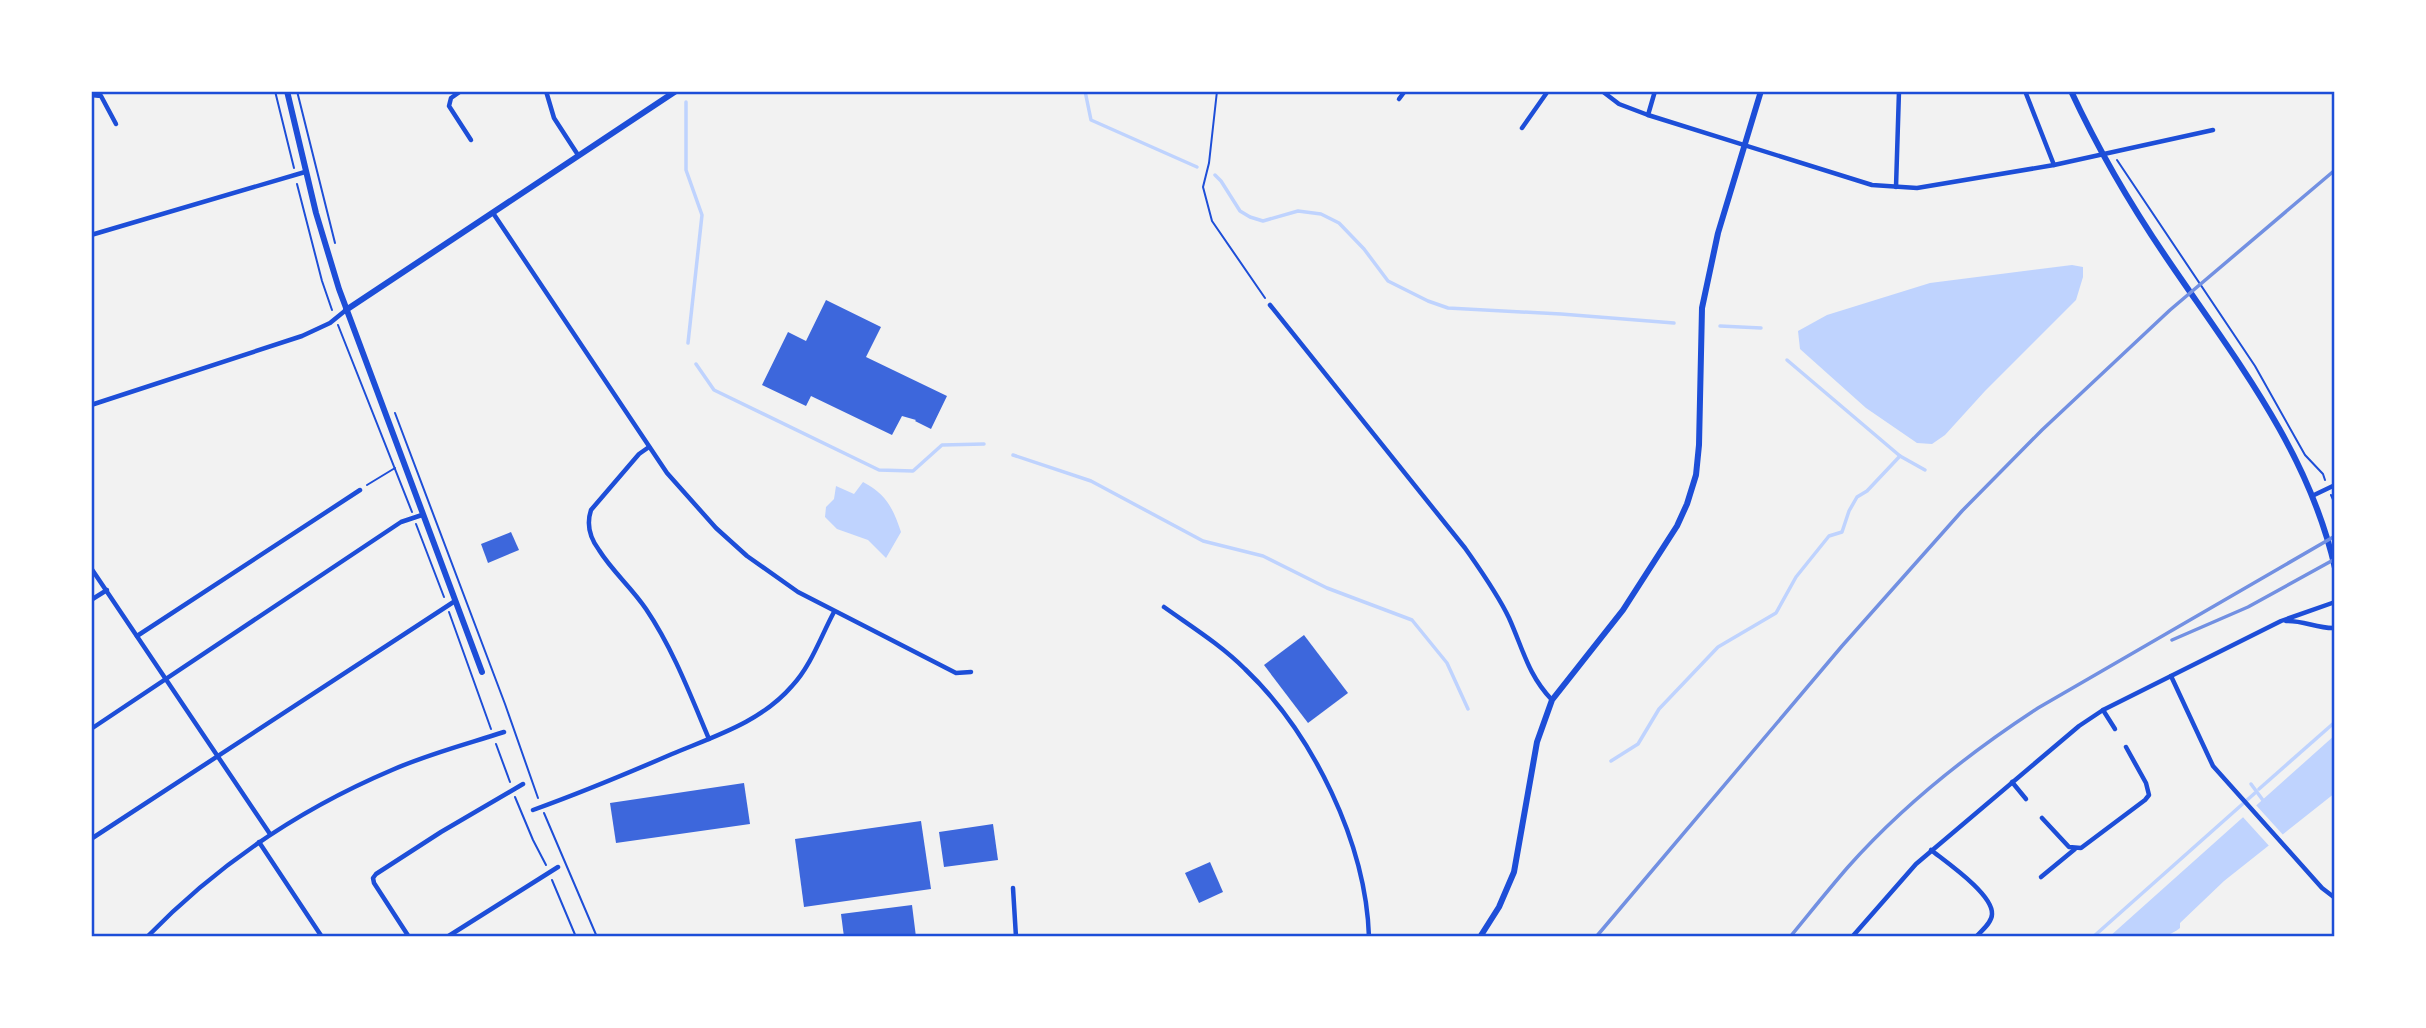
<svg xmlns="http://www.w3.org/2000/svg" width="2426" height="1028" viewBox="0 0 2426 1028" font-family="Quicksand,sans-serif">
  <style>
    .water { fill: #bfd3fe }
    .pier { fill: #f2f2f2 }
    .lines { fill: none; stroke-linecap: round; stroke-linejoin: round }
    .stream { stroke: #bfd3fe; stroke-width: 3.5 }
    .building { fill: #3d67dc }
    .path { stroke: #1d4ed8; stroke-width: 2 }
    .minor { stroke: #1d4ed8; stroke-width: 4.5 }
    .tertiary { stroke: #1d4ed8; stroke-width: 6 }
    .secondary { stroke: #1d4ed8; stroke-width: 6 }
    .rail { stroke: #7290e2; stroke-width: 3.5 }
    .neatline { fill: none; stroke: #1d4ed8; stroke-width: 2.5 }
  </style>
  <rect width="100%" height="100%" fill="#f2f2f2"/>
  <!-- water -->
  <g class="water">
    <path d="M2072 265 2083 267V277L2076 300 1985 391 1945 435 1932 444 1917 443 1866 408 1800 349 1798 331 1827 315 1930 283Z"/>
    <path d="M863 482C886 494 893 508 901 532L886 558 868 540 837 529 825 517 826 507 834 499 836 486 854 494Z"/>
    <path d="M2335 735V793L2224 881 2180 923V928C2163 943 2131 937 2109 937Z"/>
  </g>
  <!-- pier -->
  <path class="pier" d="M2255 804 2285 837 2271 848 2241 815Z"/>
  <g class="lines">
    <!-- stream -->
    <g class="stream">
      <path d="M1085 91 1091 120 1197 167"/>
      <path d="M686 102V170L702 215 688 343"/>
      <path d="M1215 175 1221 181 1240 211 1250 217 1263 221 1298 211 1321 214 1339 223 1364 249 1388 281 1428 301 1448 308 1561 314 1674 323"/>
      <path d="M1720 326 1761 328"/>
      <path d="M1787 360 1900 456 1925 470"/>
      <path d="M696 364 714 390 879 470 913 471 942 445 984 444"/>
      <path d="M1013 455 1091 481 1203 541 1263 556 1327 588 1412 620 1447 663 1468 709"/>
      <path d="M1611 761 1638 744 1659 709 1718 647 1776 613 1796 577 1829 536 1842 532 1849 511 1857 497 1867 491 1900 456"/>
      <path d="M2251 784 2265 803"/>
      <path d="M2259 789 2335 722"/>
      <path d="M2093 937 2255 793"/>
    </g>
  </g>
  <!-- building -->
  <g class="building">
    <path d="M826 300 881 327 866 357 947 396 931 429 915 421 916 420 902 416 892 435 811 396 806 406 762 385 788 332 806 341Z"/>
    <path d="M511 532 519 550 488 563 481 544Z"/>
    <path d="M1304 635 1348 693 1308 723 1264 665Z"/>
    <path d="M744 783 750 824 616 843 610 803Z"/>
    <path d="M921 821 931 889 804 907 795 839Z"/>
    <path d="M993 824 998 860 944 867 939 832Z"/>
    <path d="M1210 862 1223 892 1199 903 1185 873Z"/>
    <path d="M912 905 916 937H844L841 914Z"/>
  </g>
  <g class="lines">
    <!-- path -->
    <g class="path">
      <path d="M275 91 294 168"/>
      <path d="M297 91 335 243"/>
      <path d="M1217 91 1209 163 1203 187 1212 221 1265 298"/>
      <path d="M2117 160 2255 366 2305 455 2323 474 2325 480"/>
      <path d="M297 184 322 281 332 310"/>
      <path d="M338 325 412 512"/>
      <path d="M395 413 505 704 538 798"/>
      <path d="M367 485 395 468"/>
      <path d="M2331 495 2335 504V528"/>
      <path d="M416 524 444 597"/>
      <path d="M449 612 491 729"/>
      <path d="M496 744 510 782"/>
      <path d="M515 797 533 840 546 865"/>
      <path d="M544 813 597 937"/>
      <path d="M552 880 576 937"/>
    </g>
    <!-- minor -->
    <g class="minor">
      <path d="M461 91 451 98 449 106 471 140"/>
      <path d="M546 91 554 118 578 155"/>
      <path d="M1602 91 1619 104 1648 115 1872 185 1917 188 2054 165 2213 130"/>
      <path d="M2025 91 2054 165"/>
      <path d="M91 95 101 96 116 124"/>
      <path d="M1399 99 1405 91"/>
      <path d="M1648 115 1655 91"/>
      <path d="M1522 128 1548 91"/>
      <path d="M1896 187 1899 91"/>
      <path d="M493 213 667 473 716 528 747 556 798 592 956 673 971 672"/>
      <path d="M91 235 305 172"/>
      <path d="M1270 305 1465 548C1481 571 1497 593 1509 618 1523 649 1528 675 1552 700"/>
      <path d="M91 405 302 336 330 323 346 310"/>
      <path d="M649 447 639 454 591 510C586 525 590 538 599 550 612 571 632 588 646 609 673 649 690 694 709 739"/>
      <path d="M2312 496 2335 485"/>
      <path d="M91 568 270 834"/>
      <path d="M91 600 107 590"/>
      <path d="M1164 607C1192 627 1221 645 1245 669 1313 734 1366 843 1369 937"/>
      <path d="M2286 621C2303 620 2318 629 2335 628"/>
      <path d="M137 636 360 490"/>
      <path d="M2171 676 2213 766 2322 888 2335 898"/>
      <path d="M2103 710 2115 729"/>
      <path d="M91 729 401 522 422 515"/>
      <path d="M2012 782 2026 799"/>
      <path d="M533 810C580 793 626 774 672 754 715 736 761 722 792 686 811 666 821 636 834 612"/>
      <path d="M2042 818 2069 847 2081 848 2145 800 2149 795 2146 783 2126 747"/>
      <path d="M91 839 455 601"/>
      <path d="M259 842 322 937"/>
      <path d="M1931 850C1946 862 1993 894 1992 914 1992 923 1981 931 1976 937"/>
      <path d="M2041 877 2075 849"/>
      <path d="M1013 888 1016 937"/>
      <path d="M147 937C217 865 300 809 392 770 428 754 467 744 504 732"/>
      <path d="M409 937 374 883 373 878 376 874 441 832 523 784"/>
      <path d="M447 937 558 867"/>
      <path d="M1852 937 1916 864 2079 726 2103 710 2281 621 2335 602"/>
    </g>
    <!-- tertiary -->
    <path class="tertiary" d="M1480 937 1499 907 1514 872 1537 742 1552 700 1623 610 1677 526 1687 504 1696 475 1699 445 1702 308 1718 233 1761 91"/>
    <!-- secondary -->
    <g class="secondary">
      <path d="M287 91 316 213 339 289 482 672"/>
      <path d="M2071 91C2098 149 2130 204 2166 257 2233 356 2308 449 2335 568"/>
      <path d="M346 310 676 91"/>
    </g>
    <!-- rail -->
    <g class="rail">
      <path d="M2172 640 2248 607 2335 559"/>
      <path d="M1596 937 1842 646 1962 511 2042 430 2170 310 2335 170"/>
      <path d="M1790 937C1809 914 1828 890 1848 867 1903 805 1969 753 2038 708L2335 536"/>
    </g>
  </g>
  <!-- border -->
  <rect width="2426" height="1028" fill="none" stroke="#ffffff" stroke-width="186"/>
  <rect x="93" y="93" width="2240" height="842" class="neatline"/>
</svg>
